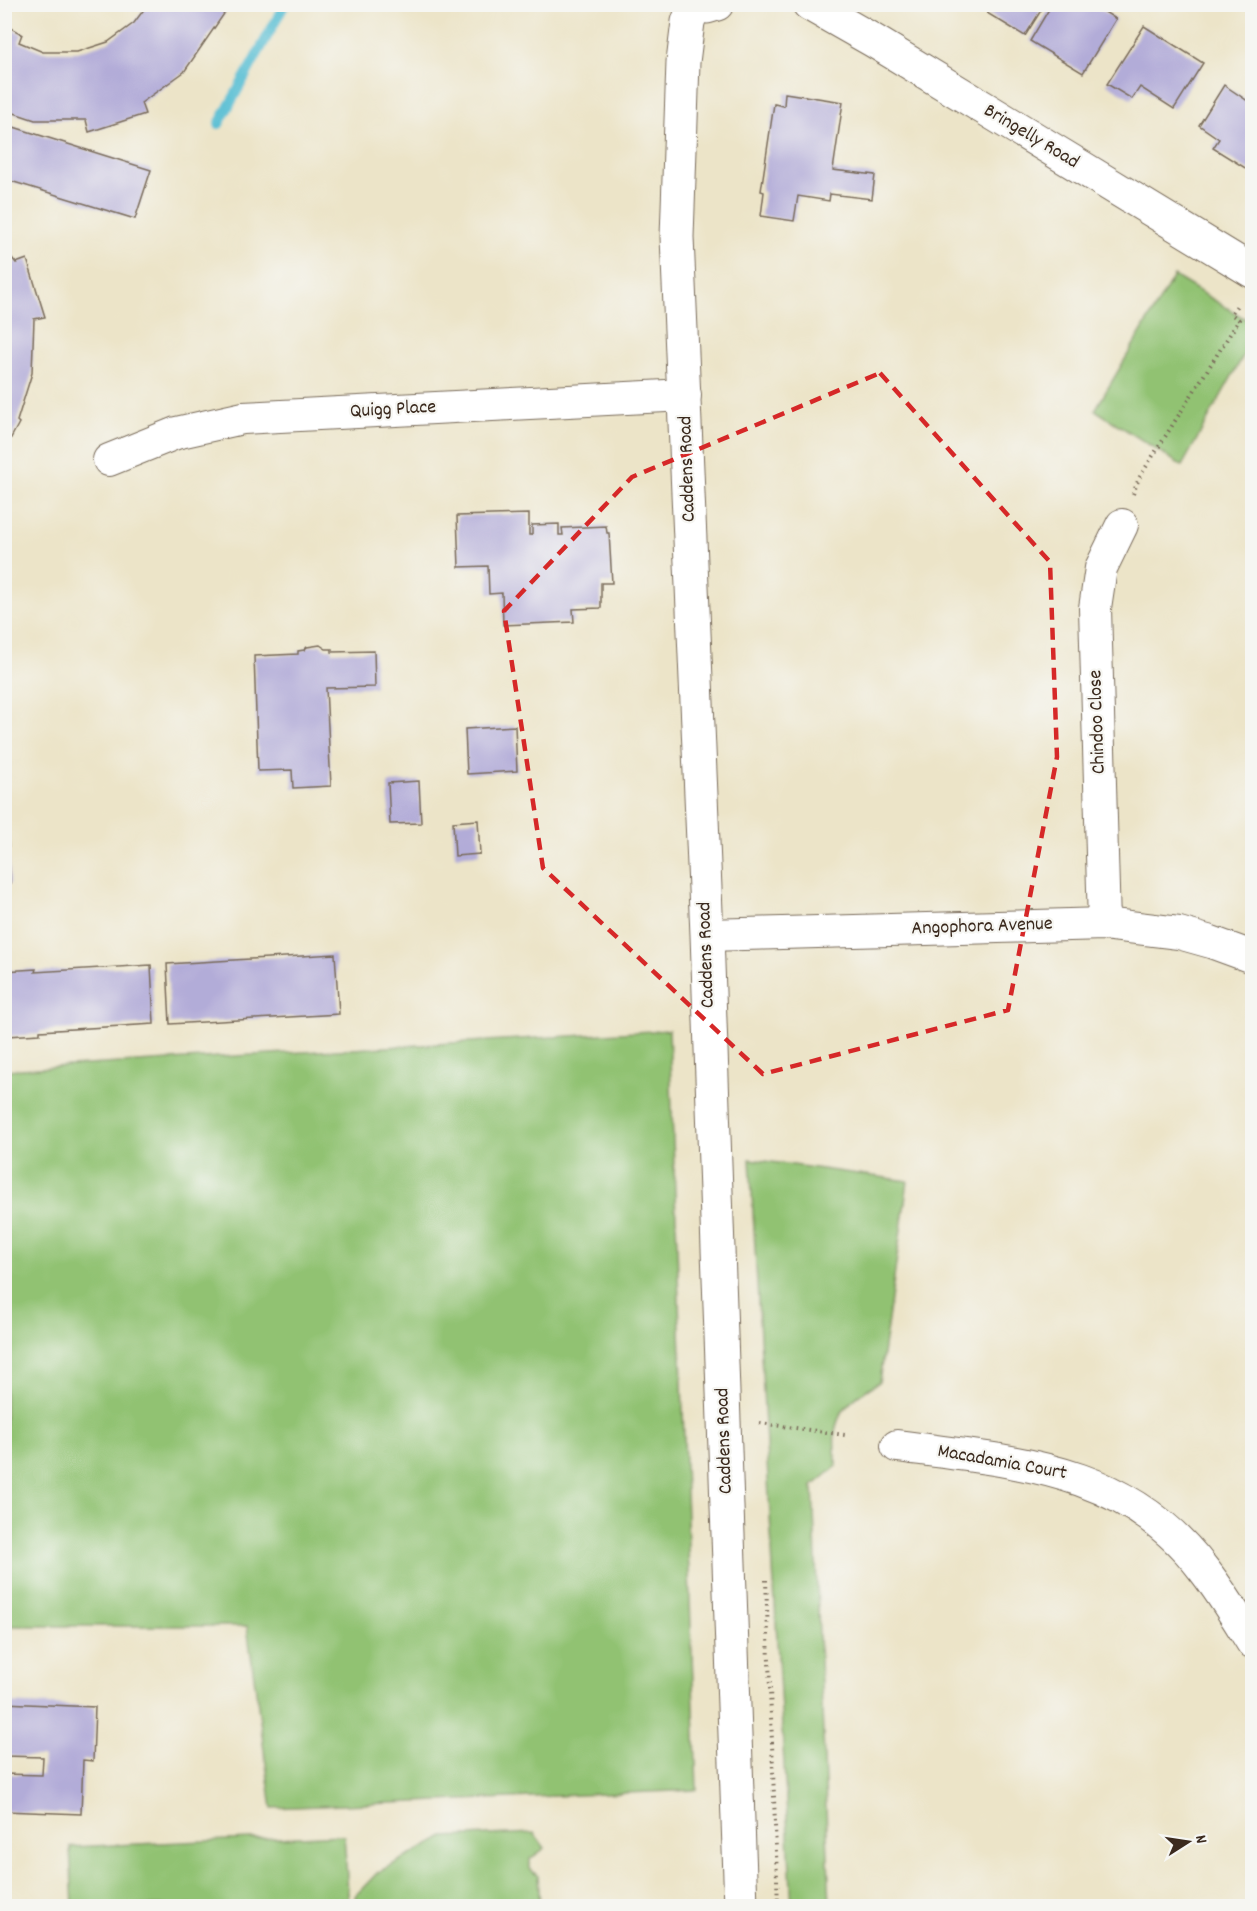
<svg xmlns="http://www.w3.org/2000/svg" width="1257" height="1911" viewBox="0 0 1257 1911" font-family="Dekko,sans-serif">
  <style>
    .green { fill: #91c272; stroke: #667648; stroke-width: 1.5 }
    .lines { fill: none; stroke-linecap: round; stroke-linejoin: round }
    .stream { stroke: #56bed3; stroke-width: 10 }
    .building { fill: #b2acd8 }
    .minor-casing { stroke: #796b5a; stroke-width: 34 }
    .tertiary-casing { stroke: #796b5a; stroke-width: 35 }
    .secondary-casing { stroke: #796b5a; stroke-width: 35 }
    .path { stroke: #796b5a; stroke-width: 4; stroke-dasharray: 1.5 4.5; stroke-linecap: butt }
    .minor { stroke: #fff; stroke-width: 32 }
    .tertiary { stroke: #fff; stroke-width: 33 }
    .secondary { stroke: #fff; stroke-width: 33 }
    .marked { fill: none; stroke: #d62828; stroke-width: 4.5; stroke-dasharray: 12 8; stroke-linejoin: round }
    .labels { text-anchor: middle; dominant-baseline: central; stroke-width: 4.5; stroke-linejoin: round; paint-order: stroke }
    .street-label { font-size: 20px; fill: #3b2a1e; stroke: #f6f6f2 }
  </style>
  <rect width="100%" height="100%" fill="#f6f6f2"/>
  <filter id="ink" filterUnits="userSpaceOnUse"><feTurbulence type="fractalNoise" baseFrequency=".0167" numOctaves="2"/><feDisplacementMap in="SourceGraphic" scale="12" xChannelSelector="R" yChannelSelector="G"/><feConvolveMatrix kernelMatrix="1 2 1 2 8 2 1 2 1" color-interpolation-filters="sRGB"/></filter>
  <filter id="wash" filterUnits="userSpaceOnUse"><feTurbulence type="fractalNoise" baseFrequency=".008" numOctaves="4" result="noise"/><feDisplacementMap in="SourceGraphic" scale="24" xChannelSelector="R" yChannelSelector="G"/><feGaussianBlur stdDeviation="1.35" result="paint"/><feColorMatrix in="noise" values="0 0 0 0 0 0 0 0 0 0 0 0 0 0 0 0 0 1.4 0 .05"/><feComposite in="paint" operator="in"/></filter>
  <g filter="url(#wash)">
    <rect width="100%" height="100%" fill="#ece4c8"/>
    <!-- green -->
    <g class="green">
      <path d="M1174 276 1252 323V340L1182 466 1095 410Z"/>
      <path d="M669 1030 697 1790 272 1808 247 1626H5V1070Z"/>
      <path d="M750 1159 908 1181 879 1382C840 1406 829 1419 837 1466L813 1486 830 1906H792Z"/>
      <path d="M534 1833 545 1848 530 1859V1869L538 1876 540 1906H356L355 1896 378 1872 444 1837Z"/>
      <path d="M344 1835 349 1906H73L70 1847Z"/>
    </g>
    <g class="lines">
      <!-- stream -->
      <path class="stream" d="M219 124 285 4"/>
    </g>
    <g id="blocks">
      <!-- building -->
      <g class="building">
        <path d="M148 4H222L228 8 184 72 141 103 145 114 89 132 86 120H35L5 110V25L22 34 19 42 43 52H77L108 42 134 23Z"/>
        <path d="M983 4H1045L1025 36 987 13 989 9Z"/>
        <path d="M1052 4H1092L1116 19 1083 73 1030 41Z"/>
        <path d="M1144 26 1203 63 1174 109 1140 87 1132 99 1107 84Z"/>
        <path d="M1224 85 1252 104V167L1250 171 1213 148 1219 139 1199 125Z"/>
        <path d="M785 93 843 102 833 170 875 175 872 199 830 194 829 201 798 196 794 221 761 216 764 192 761 191 774 104 784 106Z"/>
        <path d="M4 124 151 170 135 219 4 179Z"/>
        <path d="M4 248 16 263 27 259 45 317 34 319 32 373 17 421 19 423 4 451Z"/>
        <path d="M529 514V535H532V525L559 524V535H563L562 528 606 526 607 533H609L612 583H601V608L573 609 574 622 503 625 502 593 489 594 488 566 459 567 457 516Z"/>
        <path d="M320 645 326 649H332V652L374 651 375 687 326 688 331 786 293 788 292 770 258 771 254 656 298 654V651L304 650 307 647Z"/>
        <path d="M515 726 517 771 467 774 465 729Z"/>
        <path d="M419 781 421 823 390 824 388 783Z"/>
        <path d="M478 820 480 854 455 856 453 822Z"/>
        <path d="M8 834 10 884H4V835Z"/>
        <path d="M335 954 339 1014 170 1024 167 964Z"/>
        <path d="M151 965 154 1024 40 1031V1034L7 1036 4 971 36 969 35 972Z"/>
        <path d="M4 1703 95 1707 93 1761 83 1760 81 1814 4 1811V1774L42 1775 43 1757 4 1756Z"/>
      </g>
    </g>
  </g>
  <g filter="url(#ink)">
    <use href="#blocks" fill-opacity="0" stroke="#796b5a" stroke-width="1.5"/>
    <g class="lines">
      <!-- minor casing -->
      <g class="minor-casing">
        <g id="minor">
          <path d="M109 460 176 433 243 418 685 395"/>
          <path d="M1104 924 1095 608 1101 568 1122 525"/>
          <path d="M707 935 1104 924 1179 933 1211 942 1252 957"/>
          <path d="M897 1446C1015 1462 1126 1466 1204 1570 1222 1593 1237 1618 1252 1642"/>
        </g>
      </g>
      <!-- tertiary casing -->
      <g class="tertiary-casing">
        <path id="tertiary" d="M694 5 688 22 683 62 677 237 707 935 741 1906"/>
      </g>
      <!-- secondary casing -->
      <g class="secondary-casing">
        <g id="secondary">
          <path d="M694 4 707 7 717 4"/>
          <path d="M809 4 874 41 1252 271"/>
        </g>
      </g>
      <!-- path -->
      <g class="path">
        <path d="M1133 494 1139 478 1239 320 1231 314 1238 304"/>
        <path d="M760 1423 845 1435"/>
        <path d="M766 1580 778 1906"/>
      </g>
      <!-- minor -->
      <use href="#minor" class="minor"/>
      <!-- tertiary -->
      <use href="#tertiary" class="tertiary"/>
      <!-- secondary -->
      <use href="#secondary" class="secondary"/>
    </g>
  </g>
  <!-- marked area -->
  <path class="marked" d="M880 373 1050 562 1057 757 1008 1010 763 1074 543 868 504 611 632 477Z"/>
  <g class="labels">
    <!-- street labels -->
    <g class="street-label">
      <text transform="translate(1031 137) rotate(31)">Bringelly Road</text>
      <text transform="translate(393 410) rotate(-3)">Quigg Place</text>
      <text transform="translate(688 469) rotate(-92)">Caddens Road</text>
      <text transform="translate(1098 722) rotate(-92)">Chindoo Close</text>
      <text transform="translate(982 927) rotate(-2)">Angophora Avenue</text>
      <text transform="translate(707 955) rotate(-92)">Caddens Road</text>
      <text transform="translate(725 1441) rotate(-92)">Caddens Road</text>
      <text transform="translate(1002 1463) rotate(10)">Macadamia Court</text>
    </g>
  </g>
  <!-- margin -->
  <rect width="1257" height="1911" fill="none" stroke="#f6f6f2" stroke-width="24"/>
  <!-- north arrow -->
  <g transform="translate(1188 1842) rotate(78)" stroke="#f6f6f2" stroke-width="4.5" paint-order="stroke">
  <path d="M0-4.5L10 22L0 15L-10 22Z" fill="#3b2a1e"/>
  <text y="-9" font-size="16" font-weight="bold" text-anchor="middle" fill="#3b2a1e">N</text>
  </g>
</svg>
